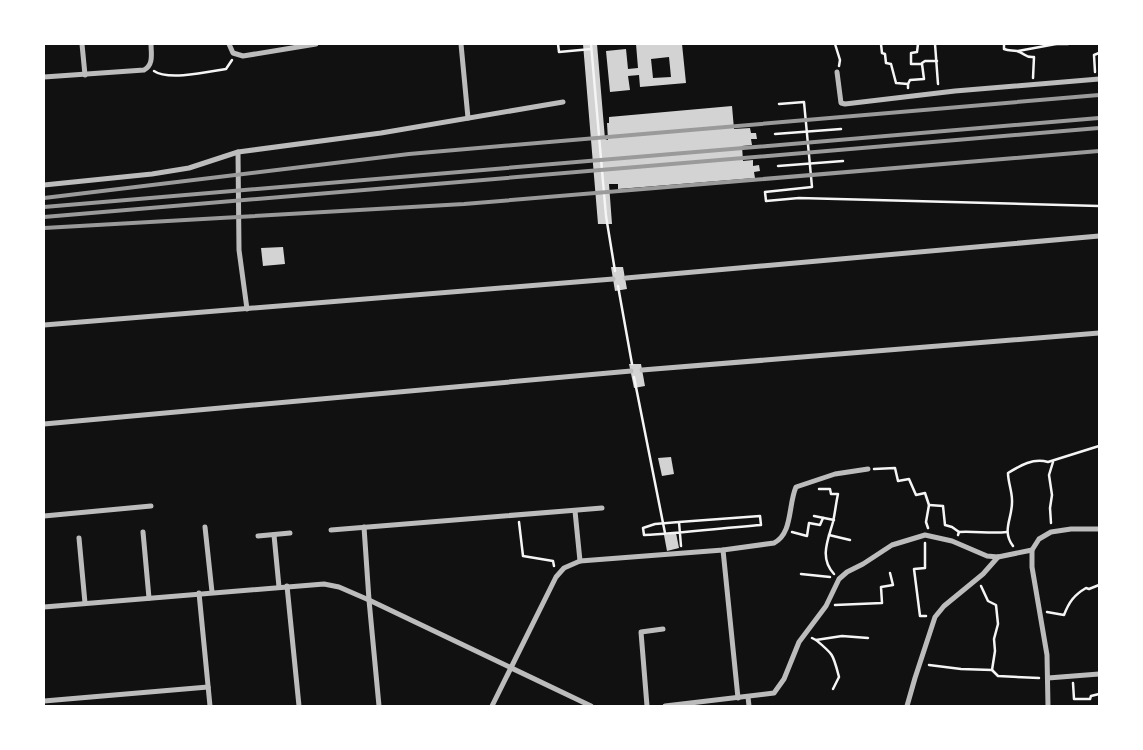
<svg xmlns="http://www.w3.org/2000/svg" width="1143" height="750" viewBox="0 0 1143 750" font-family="'Zilla Slab',serif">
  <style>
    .building { fill: #d3d3d3; fill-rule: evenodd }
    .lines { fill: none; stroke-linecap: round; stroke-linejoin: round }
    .path { stroke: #f5f5f5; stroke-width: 2.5 }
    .minor { stroke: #bcbcbc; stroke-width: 5 }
    .rail { stroke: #9a9a9a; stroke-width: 4 }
  </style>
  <rect width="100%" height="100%" fill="#111"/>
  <!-- building -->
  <g class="building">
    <path d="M583 44H597L605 139 608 140 607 123H609V117L732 106 734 129 750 128 751 133H756L757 139H751L752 145 742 146 743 161 753 160V166L759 165 760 171 754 172 755 178 618 189V184H609L612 224H598Z"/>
    <path d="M636 44H682L686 83 640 87 639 75 628 76 630 90 610 92 606 51 626 49 628 69 638 68ZM669 57 671 77 653 78 651 59Z"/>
    <path d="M283 247 285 264 263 266 261 248Z"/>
    <path d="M611 267H623L627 289 615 291Z"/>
    <path d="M629 364H641L645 386 634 388Z"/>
    <path d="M671 457 674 474 662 476 658 458Z"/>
    <path d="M676 533 679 548 667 551 664 535Z"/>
  </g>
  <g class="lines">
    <!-- path -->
    <g class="path">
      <path d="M558 44 559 52 591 49"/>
      <path d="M591 44 606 216 615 271"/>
      <path d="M835 44 840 60 839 66"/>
      <path d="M881 44 882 53 885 54 886 63 891 64 896 83 908 84V88"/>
      <path d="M935 44 938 84"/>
      <path d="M1004 44V49C1009 51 1012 50 1017 51 1025 53 1024 58 1034 57L1033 78"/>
      <path d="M1056 44H1068"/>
      <path d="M1018 51 1056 44"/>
      <path d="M922 63 925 61H937"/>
      <path d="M154 71C168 81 208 72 226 69L232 60"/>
      <path d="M1095 72 1094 55 1099 53"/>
      <path d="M908 84 910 80 924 79 922 64H911V53L917 52 918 44"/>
      <path d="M779 104 804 102 812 187 765 192 766 201 799 198 1099 206"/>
      <path d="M775 134 841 129"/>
      <path d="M778 166 843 161"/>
      <path d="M618 286 632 364"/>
      <path d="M634 377 665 533"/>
      <path d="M874 469 895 468 898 481 909 479 916 495 925 493 929 505 926 522 928 528"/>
      <path d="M819 489H830L831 494H838C836 503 835 513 833 522 828 540 819 558 834 574"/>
      <path d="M929 505 943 506 945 525 952 527 959 532"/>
      <path d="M814 516 834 520"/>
      <path d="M519 522 523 556 553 561 554 566"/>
      <path d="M679 522 655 524 643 528 644 535C683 533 722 528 761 525L760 516 679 522 681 546"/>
      <path d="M1051 523 1050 508 1052 495 1049 475 1053 462"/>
      <path d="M792 532 807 536 809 523 820 525 823 518"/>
      <path d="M829 535 850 540"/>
      <path d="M958 535 959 532C976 531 991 534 1007 532"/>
      <path d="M925 543V568L914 569 920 616H926"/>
      <path d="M1013 546C1001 530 1013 518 1012 500 1012 491 1008 482 1008 473 1021 465 1033 458 1048 462L1099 446"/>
      <path d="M801 574 830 577"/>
      <path d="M981 586 988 601 996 605 998 624 994 639 995 651 992 670"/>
      <path d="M835 605 882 603 881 587 893 585 890 573"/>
      <path d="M1047 612 1064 615C1069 602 1074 595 1086 588L1089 589 1099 585"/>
      <path d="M812 638 816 640 842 636 868 638"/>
      <path d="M816 640C834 655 833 654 839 677L833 689"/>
      <path d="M929 665 961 669 992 670 998 676 1039 678"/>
      <path d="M1073 683 1074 699H1090L1091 696 1099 694"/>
    </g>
    <!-- minor -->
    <g class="minor">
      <path d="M82 44 85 75"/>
      <path d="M229 44 233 53 243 56 316 44"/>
      <path d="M461 44 468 118"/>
      <path d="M837 72 841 103 845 104 955 91 1099 79"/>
      <path d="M44 77 144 70C154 65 151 53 151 44"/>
      <path d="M238 152 239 250 247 309"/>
      <path d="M44 185 152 174 189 168 238 152 381 133 563 102"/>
      <path d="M626 278 1099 236"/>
      <path d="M44 325 613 279"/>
      <path d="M642 370 1099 333"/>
      <path d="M44 424 631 371"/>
      <path d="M575 511 580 561"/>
      <path d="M44 516 151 506"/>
      <path d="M205 527 212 592"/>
      <path d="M364 527 369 600 379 706"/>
      <path d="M331 530 602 508"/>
      <path d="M143 532 149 598"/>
      <path d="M274 535 279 587"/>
      <path d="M258 536 290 533"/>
      <path d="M79 538 85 603"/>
      <path d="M723 550 738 698"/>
      <path d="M287 586 299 706"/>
      <path d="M199 593 210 706"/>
      <path d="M44 607 324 584 339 587 369 600 591 706"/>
      <path d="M1048 678 1099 674"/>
      <path d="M748 697 749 706"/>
      <path d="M44 701 208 687"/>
      <path d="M492 706 556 577 564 568 580 561 723 550 774 543C793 533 788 505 796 487L835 474 868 469"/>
      <path d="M647 706 641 632 663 629"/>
      <path d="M665 706 774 693 784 679 799 642 826 606 839 579 847 572 863 564 892 545 925 535 952 541 987 556 998 557 1032 550"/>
      <path d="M907 706 915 678 935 617 944 606 983 574 998 557"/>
      <path d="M1048 706 1047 655 1032 567V550L1039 539 1051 532 1071 529H1099"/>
    </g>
    <!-- rail -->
    <g class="rail">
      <path d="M44 198 409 154 1099 95"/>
      <path d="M44 207 1099 118"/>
      <path d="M44 217 1099 128"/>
      <path d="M44 228 464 204 1099 151"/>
    </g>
  </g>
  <!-- border -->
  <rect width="1143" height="750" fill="none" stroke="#ffffff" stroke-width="90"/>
</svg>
